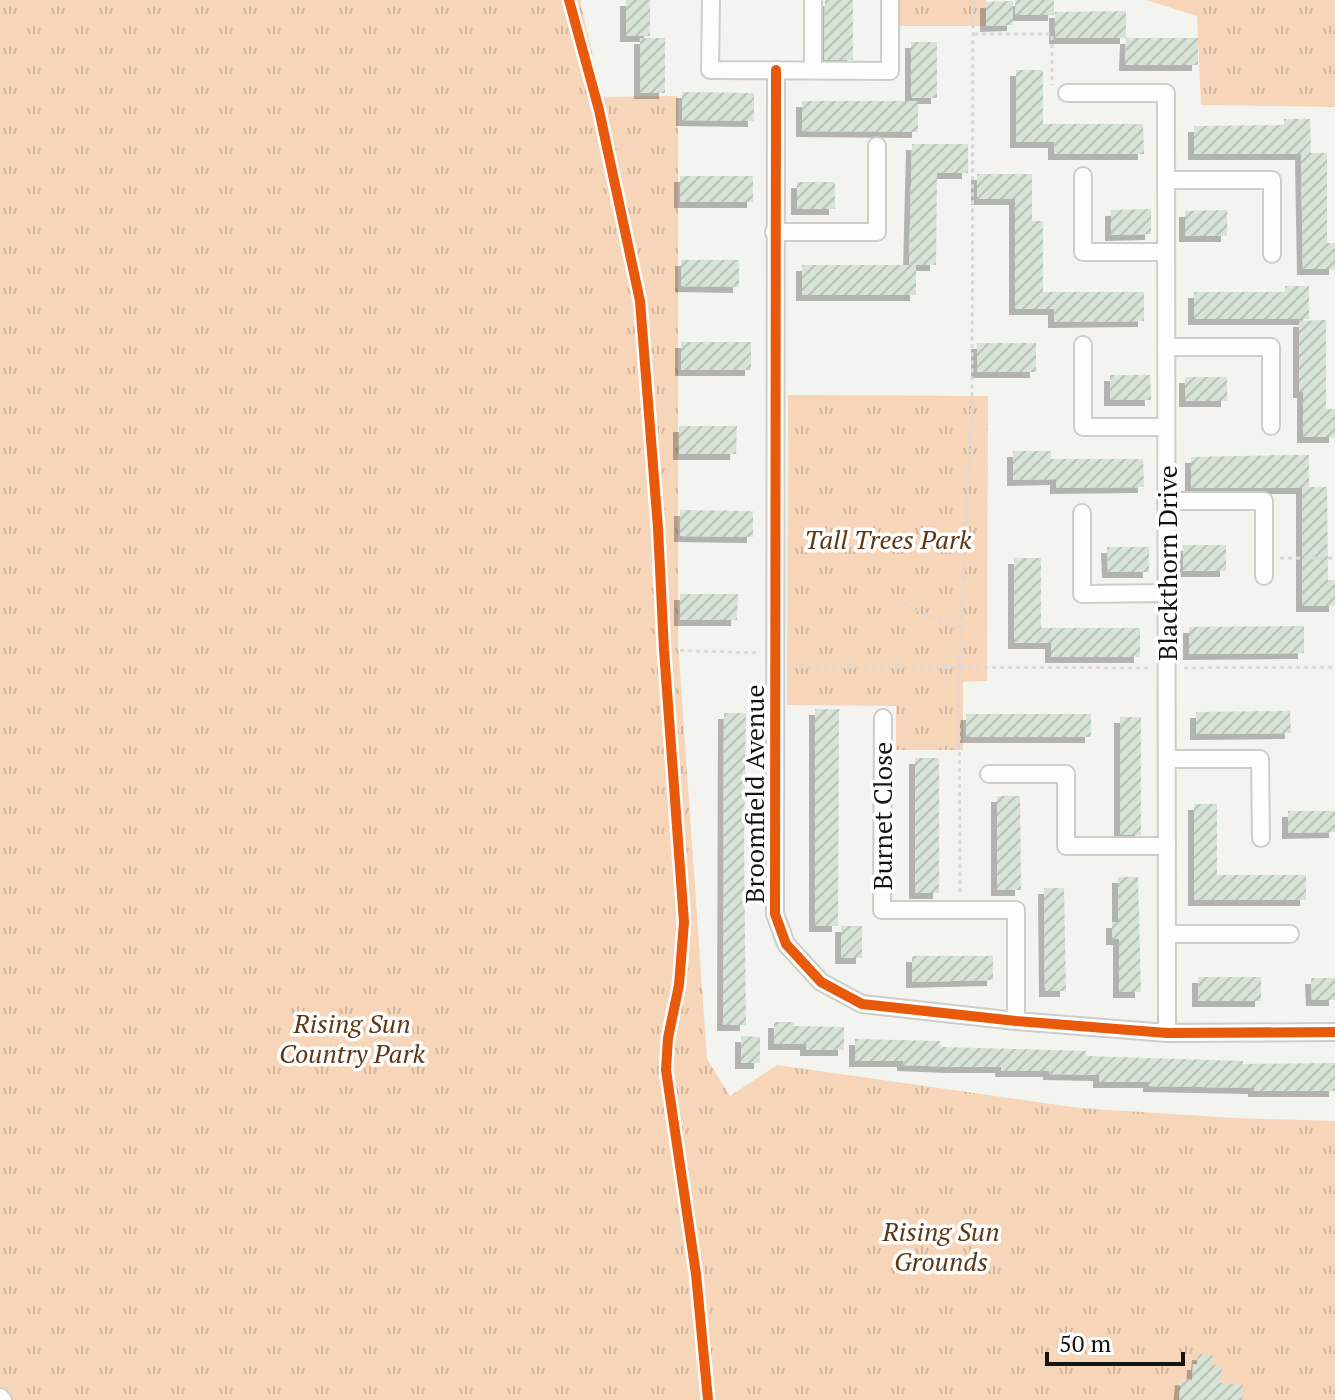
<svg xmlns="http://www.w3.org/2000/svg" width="1335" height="1400" viewBox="0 0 1335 1400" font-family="'PT Serif',serif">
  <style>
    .park { fill: url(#park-tufts) }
    .building { fill: url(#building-hatch); filter: url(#shadow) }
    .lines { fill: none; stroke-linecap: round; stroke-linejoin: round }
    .minor-casing { stroke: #cdceca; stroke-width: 20 }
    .path { stroke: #d9d9d8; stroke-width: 3; stroke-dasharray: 4 4; stroke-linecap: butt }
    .minor { stroke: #fdfdfd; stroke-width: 16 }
    .cycleway-casing { stroke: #fff; stroke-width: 15 }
    .cycleway { stroke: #e8590c; stroke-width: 10 }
    .labels { text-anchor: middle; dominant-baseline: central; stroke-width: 7; stroke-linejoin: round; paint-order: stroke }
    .park-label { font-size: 26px; font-style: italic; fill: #603713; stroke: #fff }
    .street-label { font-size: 26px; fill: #141412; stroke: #fff }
  </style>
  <defs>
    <pattern id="park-tufts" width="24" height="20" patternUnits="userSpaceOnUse" patternTransform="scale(2)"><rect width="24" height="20" fill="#f7d5b9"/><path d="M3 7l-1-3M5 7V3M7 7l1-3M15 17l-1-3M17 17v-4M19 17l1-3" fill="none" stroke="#d3b69e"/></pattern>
    <pattern id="building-hatch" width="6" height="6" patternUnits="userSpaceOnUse" patternTransform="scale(2)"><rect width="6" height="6" fill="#d7e3d6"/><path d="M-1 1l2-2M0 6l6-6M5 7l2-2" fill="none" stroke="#b8c2b7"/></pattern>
    <filter id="shadow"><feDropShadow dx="-6" dy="6" stdDeviation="0" flood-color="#0004"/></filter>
  </defs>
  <rect width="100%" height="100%" fill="#f3f4ef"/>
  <!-- park -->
  <g class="park">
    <path d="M0 0H580L602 97 678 96V644L707 1059 730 1096 777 1065 1079 1108 1234 1118 1335 1121V1400H0Z"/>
    <rect x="898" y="0" width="88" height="26"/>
    <path d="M1146 0H1335V107L1201 105 1197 16Z"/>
    <path d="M788 395 988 396 987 681 963 682V750H896V706L787 705Z"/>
  </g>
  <!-- building -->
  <g class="building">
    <rect x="626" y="0" width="24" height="36"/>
    <path d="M825 0H853V60H824Z"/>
    <rect x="1015" y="0" width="39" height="15"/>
    <path d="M1013 1V25L986 26V2Z"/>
    <path d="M1126 11V38H1055V12Z"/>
    <rect x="640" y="38" width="25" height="55"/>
    <path d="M1126 38H1198V65H1125Z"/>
    <rect x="911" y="42" width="26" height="56"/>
    <path d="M1016 70H1043V124H1143L1144 154H1054V142H1016Z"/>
    <path d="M682 92 754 93V121L682 120Z"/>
    <path d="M802 101H918V132L802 131Z"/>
    <path d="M1284 119H1310L1311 153H1327V243H1335V269H1303L1301 154H1194V126L1284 125Z"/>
    <path d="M912 144H968V173H937L936 265H916V295H802V265H909Z"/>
    <path d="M977 174H1032V221H1043V292H1144V321L1054 322V309H1015V199H977Z"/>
    <rect x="680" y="176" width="73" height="26"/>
    <rect x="797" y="182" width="38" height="27"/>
    <path d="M1151 209V234L1111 235V210Z"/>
    <path d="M1227 210V236H1185V211Z"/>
    <path d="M681 260H739V287L681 286Z"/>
    <path d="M1285 286H1309V319H1194V292H1285Z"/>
    <path d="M1326 320V409H1335V437H1303V392H1299V321Z"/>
    <rect x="681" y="342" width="70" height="28"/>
    <rect x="977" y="343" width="59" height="29"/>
    <path d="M1110 375H1150L1151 400H1110Z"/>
    <rect x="1185" y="377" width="42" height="24"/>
    <path d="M679 426H737L736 454H679Z"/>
    <path d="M1013 451H1051V459H1143L1144 487 1056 488V479L1013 480Z"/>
    <path d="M1286 455H1309V487H1327L1328 580H1335V606H1302V488H1191V457Z"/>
    <path d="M680 510 753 511V537L680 536Z"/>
    <rect x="1183" y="545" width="43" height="26"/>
    <path d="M1107 547H1149V572H1108Z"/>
    <path d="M1014 558H1041V628H1140V657H1051V643H1014Z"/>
    <path d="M680 594H738L737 620H680Z"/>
    <path d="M1304 626V653L1189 654V627Z"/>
    <path d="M815 709H839L838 926H815Z"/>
    <path d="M1290 711 1291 733 1196 734V712Z"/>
    <path d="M724 713H746L744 847 746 1025H723Z"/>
    <rect x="966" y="714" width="125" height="23"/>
    <rect x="1120" y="717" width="21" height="118"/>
    <rect x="915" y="758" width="24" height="135"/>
    <path d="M997 796H1020L1021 890H997Z"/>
    <path d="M1194 804H1217V875H1306V900H1194Z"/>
    <path d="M1288 811H1335V832L1288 833Z"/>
    <path d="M1118 877H1138L1141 992H1119V939H1112V922H1118Z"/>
    <path d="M1044 888H1064L1066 991H1045Z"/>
    <rect x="841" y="926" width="21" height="32"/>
    <path d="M912 956H993V980L912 982Z"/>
    <rect x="1198" y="977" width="63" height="24"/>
    <path d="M1311 978H1335V1000H1312Z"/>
    <path d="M774 1022H794V1026L844 1027V1050H806V1044H774Z"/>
    <path d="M741 1036 760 1037V1063H741Z"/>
    <path d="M855 1039 940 1041V1047L1086 1051V1056L1243 1061V1064L1335 1063V1091H1254V1088L1149 1086V1082H1099V1075L1049 1074V1071H1001V1067H953L903 1065V1061H855Z"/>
    <path d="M1198 1354 1213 1355 1212 1365 1222 1366 1220 1383 1243 1385 1242 1400H1179L1181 1379 1192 1380 1193 1364H1197Z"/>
  </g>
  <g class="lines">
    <!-- minor casing -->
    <g class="minor-casing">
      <g id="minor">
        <path d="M711 0 710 70 890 71V0"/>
        <path d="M776 70 775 914 786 944 821 982 862 1004 1016 1021 1167 1033 1335 1032"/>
        <path d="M813 70V0"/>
        <path d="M1067 93H1166L1167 1033"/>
        <path d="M1083 176V252H1166"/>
        <path d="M1166 180H1272V254"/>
        <path d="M774 232H877V146"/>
        <path d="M1083 345V427H1166"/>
        <path d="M1166 347H1271V426"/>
        <path d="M1166 501H1264V576"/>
        <path d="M1082 513V594L1167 593"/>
        <path d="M883 718 882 910H1016V1021"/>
        <path d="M1167 759H1260L1261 838"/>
        <path d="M989 774H1066V846H1167"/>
        <path d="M1167 934H1290"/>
        <path d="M0 1397 3 1400"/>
      </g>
    </g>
    <!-- path -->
    <g class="path">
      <path d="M974 34H1052V85"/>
      <path d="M1280 558H1335"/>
      <path d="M902 603 960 630"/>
      <path d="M664 650 760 653"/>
      <path d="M792 667 1149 668"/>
      <path d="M1184 668 1335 667"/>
      <path d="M960 892 959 669 972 396 973 0"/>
    </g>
    <!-- minor -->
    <use href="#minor" class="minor"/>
    <!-- cycleway casing -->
    <g class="cycleway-casing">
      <g id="cycleway">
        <path d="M569 0 599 110 640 301 658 528 664 650 684 922 679 985 668 1038 666 1070 696 1274 708 1400"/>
        <path d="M776 70 775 914 786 944 821 982 862 1004 1016 1021 1167 1033 1335 1032"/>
      </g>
    </g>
    <!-- cycleway -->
    <use href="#cycleway" class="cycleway"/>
  </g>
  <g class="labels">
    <!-- park labels -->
    <g class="park-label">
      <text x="888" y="539">Tall Trees Park</text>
      <text x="352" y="1023">Rising Sun<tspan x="352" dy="30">Country Park</tspan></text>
      <text x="941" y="1231">Rising Sun<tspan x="941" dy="30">Grounds</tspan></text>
    </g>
    <!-- street labels -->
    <g class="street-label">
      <text transform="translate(1167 563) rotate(-90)">Blackthorn Drive</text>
      <text transform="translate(754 794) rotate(-90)">Broomfield Avenue</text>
      <text transform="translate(882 816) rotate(-90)">Burnet Close</text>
    </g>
  </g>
  <!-- scale -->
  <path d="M1047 1352v12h136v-12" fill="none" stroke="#141412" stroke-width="4"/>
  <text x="1059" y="1352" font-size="24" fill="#141412" stroke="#ffffff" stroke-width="6" paint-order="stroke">50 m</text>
</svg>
